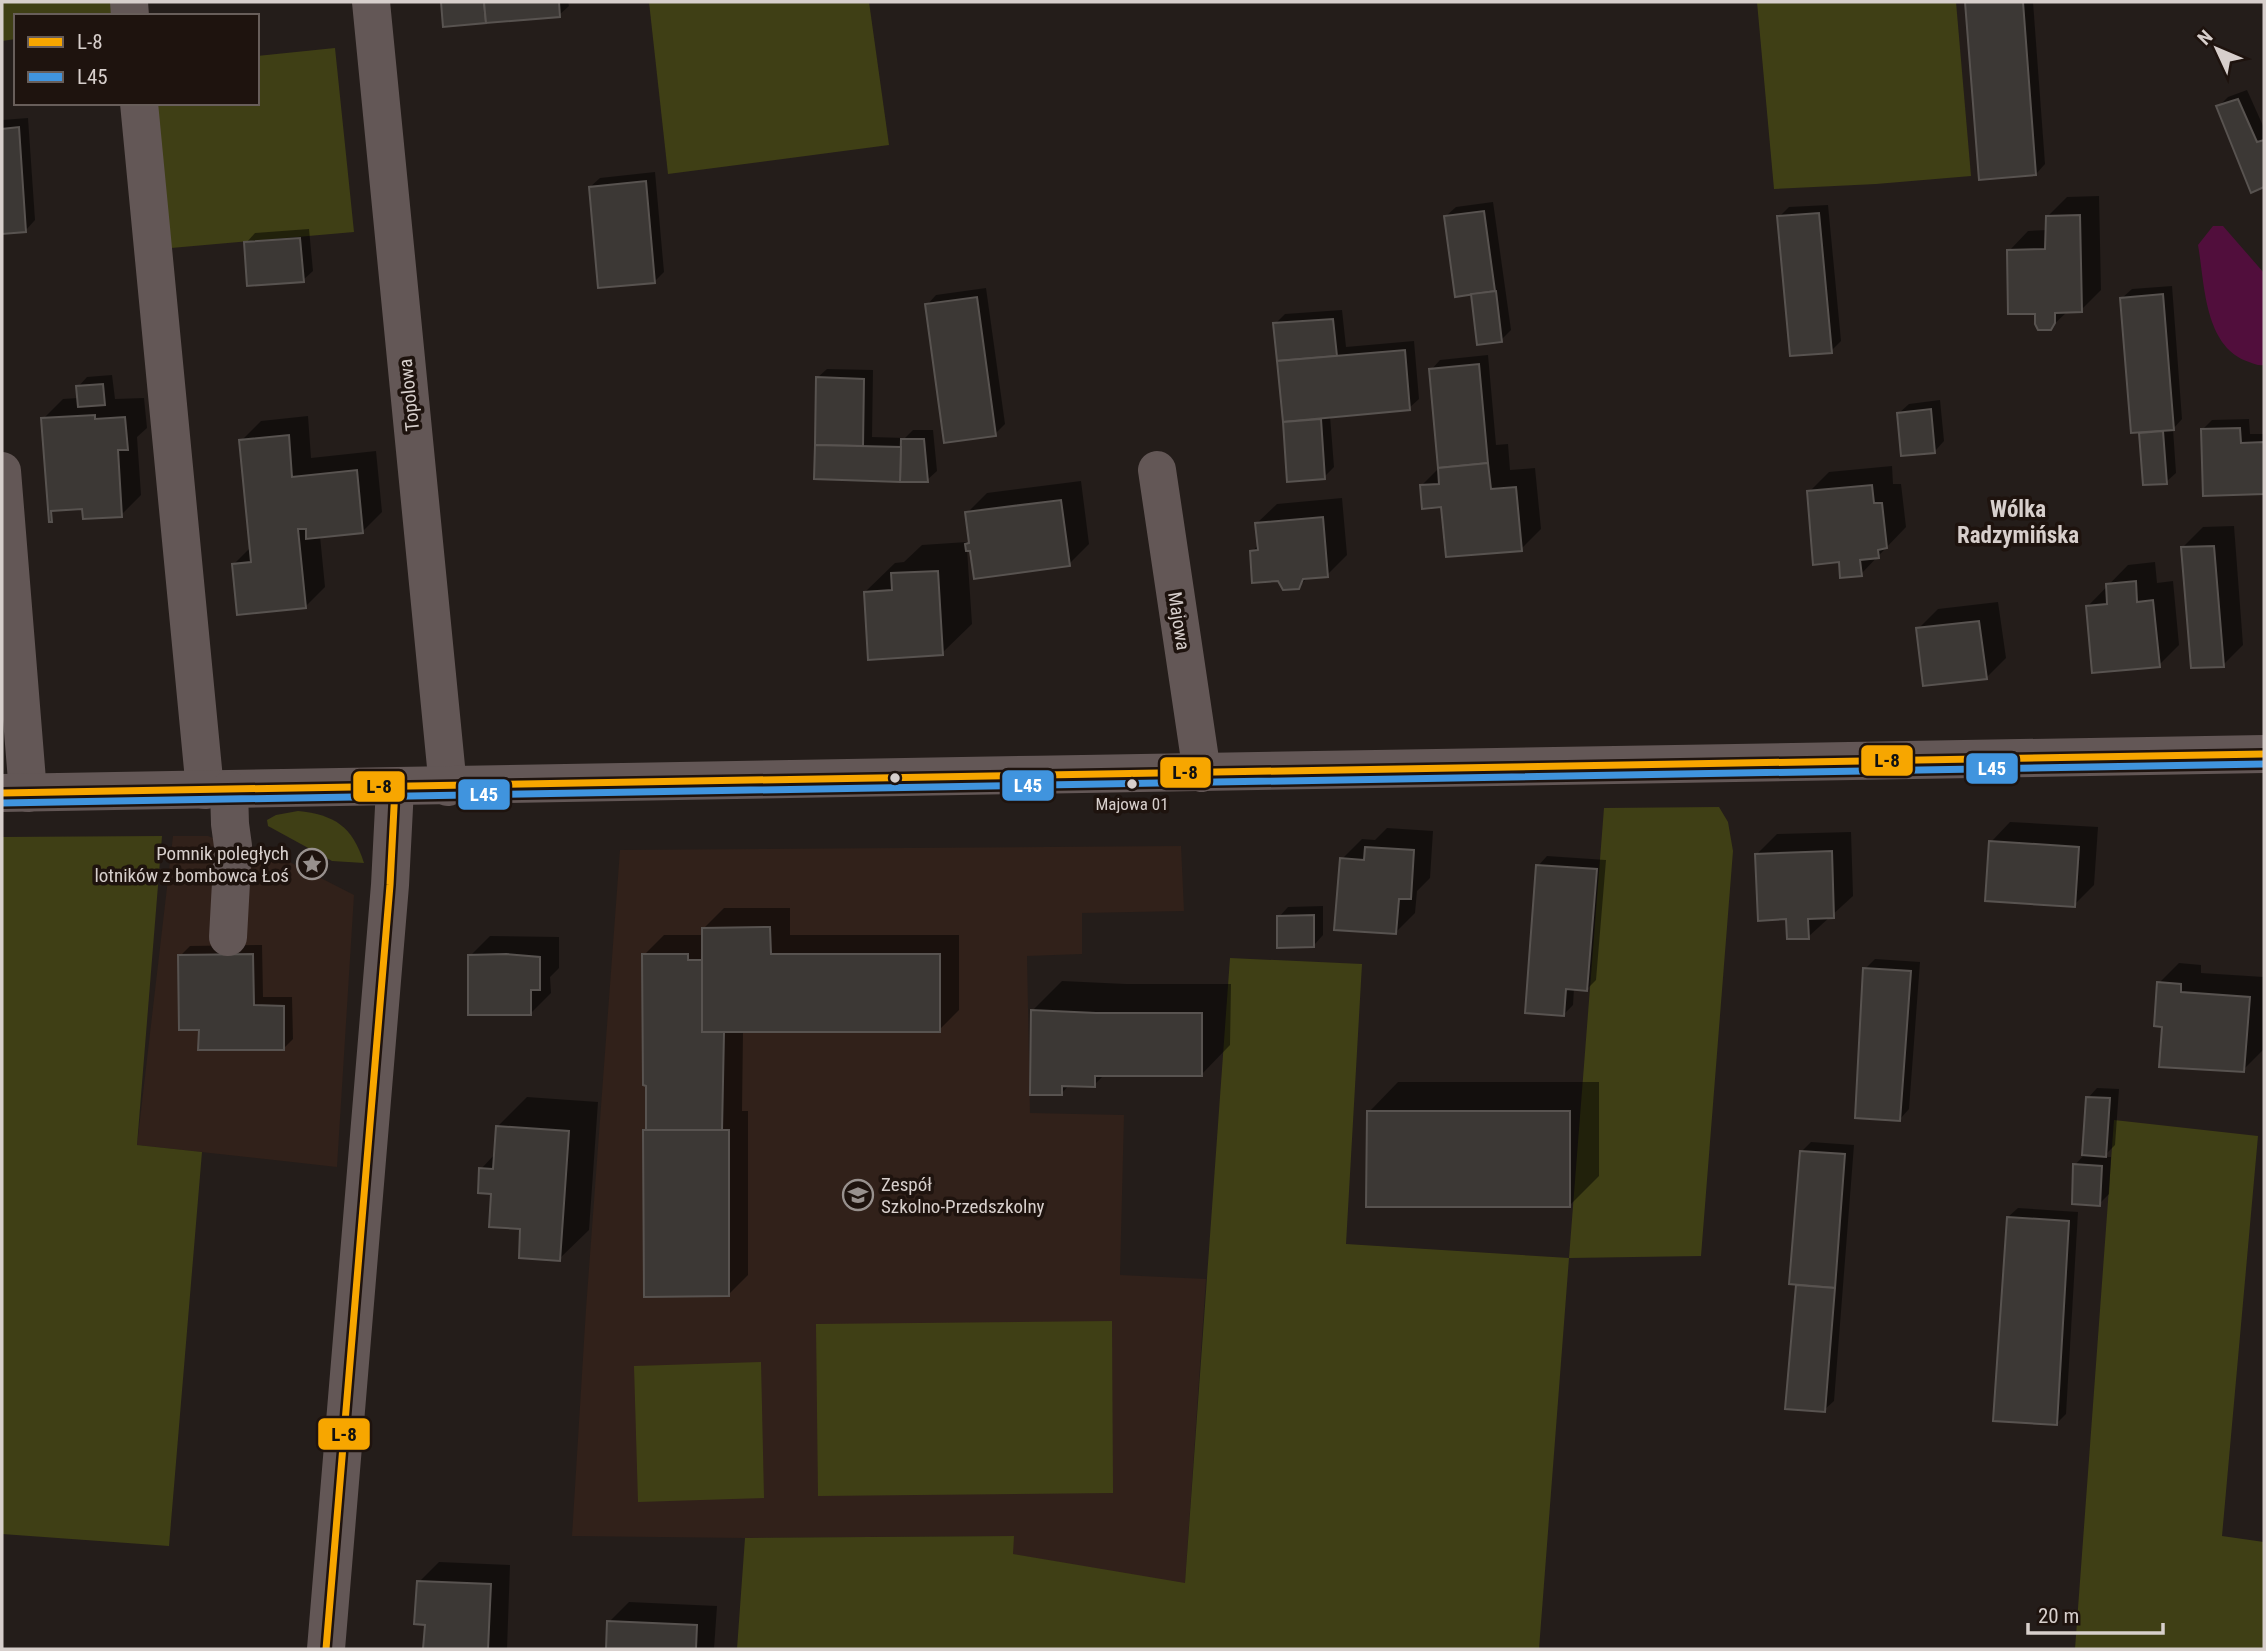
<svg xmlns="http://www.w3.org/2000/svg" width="2266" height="1651" viewBox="0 0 2266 1651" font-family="'Roboto Condensed',sans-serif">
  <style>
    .built { fill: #31211a }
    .green { fill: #3f3f15 }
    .water { fill: #510e3c }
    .shadow { fill: #0007 }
    .building { fill: #3c3835; stroke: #585350; stroke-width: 2 }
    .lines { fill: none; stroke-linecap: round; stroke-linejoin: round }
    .minor { stroke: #635756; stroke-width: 38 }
    .bus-1-casing { stroke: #1e130e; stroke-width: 12 }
    .bus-2-casing { stroke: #1e130e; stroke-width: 12 }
    .bus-1 { stroke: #f7a600; stroke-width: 7 }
    .bus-2 { stroke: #4094de; stroke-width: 7 }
    .bus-dot { fill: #d7cfcc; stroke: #1e130e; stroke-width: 2.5 }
    .labels { text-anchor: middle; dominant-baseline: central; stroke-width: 7; stroke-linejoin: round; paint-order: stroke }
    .bus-label { font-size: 17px; fill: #d7cfcc; stroke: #1e130e }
    .street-label { font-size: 19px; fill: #d7cfcc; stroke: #1e130e }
    .poi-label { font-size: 19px; fill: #d7cfcc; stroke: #1e130e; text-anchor: end }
    .quarter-label { font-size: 23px; font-weight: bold; fill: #d7cfcc; stroke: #1e130e }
    .line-badge { stroke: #1e130e; stroke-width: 2.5 }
    .badge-label { font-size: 19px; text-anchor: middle; font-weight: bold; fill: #fff }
    .pale-badge-label { font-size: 19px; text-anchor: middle; font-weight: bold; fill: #111 }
  </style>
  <rect width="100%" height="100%" fill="#241d1a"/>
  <!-- built -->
  <g class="built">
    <path d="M173 836H208L233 846 268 851 354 895 337 1167 137 1145Z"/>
    <path d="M1181 846 1184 911 1082 913V954L1027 956 1030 1113 1124 1115 1120 1275 1206 1279 1185 1584 1012 1554 1013 1536 745 1538 572 1536 586 1309 620 850Z"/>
  </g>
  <!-- green -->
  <g class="green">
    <path d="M2 2H118L120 16H16V39L2 41Z"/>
    <path d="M649 2H869L889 145 668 174Z"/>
    <path d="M1757 2H1956L1971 176 1876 184 1774 189Z"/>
    <path d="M335 48 354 232 171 248 156 103H257V56Z"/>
    <path d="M1719 807 1728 822 1733 851 1701 1256 1569 1258 1539 1649H737L745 1538 1014 1536 1013 1554 1185 1583 1230 958 1362 964 1346 1244 1569 1258 1604 808Z"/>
    <path d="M298 811C335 815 352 826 364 863L332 861 268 826 267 820 276 815Z"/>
    <path d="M162 836 137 1145 202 1152 169 1546 2 1534V837Z"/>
    <path d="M2114 1120 2258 1136 2222 1536 2264 1542V1649H2075Z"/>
    <path d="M1112 1321 1113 1493 818 1496 816 1324Z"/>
    <path d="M761 1362 764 1498 638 1502 634 1366Z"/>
  </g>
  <!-- water -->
  <path class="water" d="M2213 226H2223L2264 273V365C2258 366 2255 364 2249 362 2204 347 2205 285 2198 245Z"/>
  <!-- shadow -->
  <g class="shadow">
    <path d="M442 2H568L569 6 559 15 444 25Z"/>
    <path d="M1967 2H2033L2045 164 2036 174 1981 178Z"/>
    <path d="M2247 90 2264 128V186L2252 191 2218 107 2228 97Z"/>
    <path d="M28 118 35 220 26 230 2 232V120Z"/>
    <path d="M655 172 664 272 655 281 590 187 600 178Z"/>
    <path d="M2099 196 2101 290 2081 310 2068 311 2050 328 2037 312 2009 251 2028 231 2047 230V217L2067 197Z"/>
    <path d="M1493 202 1511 330 1501 340 1472 292 1446 216 1456 207Z"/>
    <path d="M1828 205 1841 341 1831 351 1779 217 1789 207Z"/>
    <path d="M309 229 313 271 303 280 246 243 255 233Z"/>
    <path d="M2172 286 2182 419 2173 429 2176 473 2166 482 2145 484 2141 431 2122 298 2132 289Z"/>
    <path d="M986 288 1005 424 995 434 927 305 936 295Z"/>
    <path d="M1342 310 1346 347 1414 341 1419 399 1409 408 1330 416 1334 467 1324 477 1289 480 1275 324 1285 314Z"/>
    <path d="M1488 355 1496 445 1508 444 1510 470 1535 468 1541 529 1521 549 1443 505 1421 486 1440 467 1431 370 1440 360Z"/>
    <path d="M827 369 873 370 872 437 905 438 913 430H933L937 471 927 480 815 478 817 378Z"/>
    <path d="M112 375 115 399 144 398 147 428 137 437 141 495 121 515 84 507 43 419 63 399 78 398V387L87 377Z"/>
    <path d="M1940 400 1944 441 1935 451 1899 413 1909 404Z"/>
    <path d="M308 416 311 458 376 451 382 512 362 532 320 536 325 587 305 607 233 565 251 547 241 441 261 421Z"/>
    <path d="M2249 419 2250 434H2264V492L2204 494 2202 430 2212 420Z"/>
    <path d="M1892 466 1893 484H1901L1906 527 1861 574 1841 560 1809 492 1829 472Z"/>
    <path d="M1081 481 1089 544 1069 564 967 549 972 624 942 653 865 592 895 563 904 562 922 545 967 542V544L971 541 967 513 987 493Z"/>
    <path d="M1342 498 1347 555 1327 575 1308 577 1298 587 1279 579 1252 552 1259 544 1257 523 1277 504Z"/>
    <path d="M2234 526 2243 645 2223 665 2183 547 2203 527Z"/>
    <path d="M2155 562 2157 583 2173 581 2179 645 2159 665 2087 607 2128 565Z"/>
    <path d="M1998 602 2006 658 1986 678 1918 629 1938 609Z"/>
    <path d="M2010 822 2098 827 2094 885 2074 905 1991 842Z"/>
    <path d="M1387 828 1433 831 1430 878 1417 891 1415 913 1395 933 1342 859 1362 839 1375 840Z"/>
    <path d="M1851 832 1853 896 1808 937 1788 918 1757 854 1777 834Z"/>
    <path d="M1547 856 1606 860 1596 980 1587 989 1574 988 1573 1005 1564 1014 1538 866Z"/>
    <path d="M1323 906V935L1314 945 1279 917 1288 907Z"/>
    <path d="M724 908H790V935H959V1010L939 1030 743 1031 742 1111H748V1275L728 1295 645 1131 647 1128 644 955 664 935H704V928Z"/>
    <path d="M490 936 559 937V968L550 977 551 993 531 1013 470 956Z"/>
    <path d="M262 945 263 997H292L293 1039 284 1048 201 1029 180 956 190 946Z"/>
    <path d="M1875 959 1920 962 1909 1109 1900 1119 1865 969Z"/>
    <path d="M2179 963 2201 965V973L2264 977 2263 1050 2243 1070 2164 1025 2159 983Z"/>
    <path d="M1062 981 1126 984H1231L1230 1045 1201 1075 1105 1074 1094 1085 1070 1084 1061 1094 1032 1011Z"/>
    <path d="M1398 1082H1599V1176L1570 1205 1369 1112Z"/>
    <path d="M2097 1088 2119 1089 2115 1145 2103 1157H2111L2109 1194 2099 1204 2075 1165 2084 1155 2088 1098Z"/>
    <path d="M527 1097 598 1102 589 1230 559 1259 522 1228 493 1193 481 1169 495 1154 497 1127Z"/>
    <path d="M1811 1142 1854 1145 1834 1401 1824 1410 1787 1408 1797 1284 1801 1152Z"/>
    <path d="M2018 1208 2078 1212 2066 1414 2056 1424 2008 1217Z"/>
    <path d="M439 1562 510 1565 507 1649H425L426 1623 419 1582Z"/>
    <path d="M629 1602 717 1606 714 1649H608L609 1622Z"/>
  </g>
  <!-- building -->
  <g class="building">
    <path d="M441 2H484L486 23 443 27Z"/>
    <path d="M484 2H559L560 17 486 23Z"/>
    <path d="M1965 2H2023L2036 175 1979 180Z"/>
    <path d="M2238 99 2257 142 2264 140V187L2251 193 2216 106Z"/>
    <path d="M19 127 26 232 2 234V129Z"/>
    <path d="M646 181 655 283 598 288 589 187Z"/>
    <path d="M1484 211 1495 291 1455 297 1444 216Z"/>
    <path d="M1819 213 1832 353 1790 356 1777 216Z"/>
    <path d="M2080 215 2082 312 2055 313V323L2051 330H2038L2035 324V314H2008L2007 250 2045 249 2046 216Z"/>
    <path d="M300 238 304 282 247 286 244 242Z"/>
    <path d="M1496 291 1502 342 1477 345 1471 294Z"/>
    <path d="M2163 294 2174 430 2131 433 2120 298Z"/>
    <path d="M977 297 996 436 944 443 925 304Z"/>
    <path d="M1333 319 1337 356 1277 361 1273 323Z"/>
    <path d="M1405 350 1410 410 1283 422 1277 361Z"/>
    <path d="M1479 364 1488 463 1438 468 1429 369Z"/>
    <path d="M816 377 864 379 863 446 815 445Z"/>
    <path d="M103 384 105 405 78 407 76 386Z"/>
    <path d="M1931 409 1935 453 1901 456 1897 413Z"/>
    <path d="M95 415V419L125 417 128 450H118L122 517 83 519 82 509 51 511 52 522H49L41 418Z"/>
    <path d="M1321 419 1325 479 1287 482 1283 422Z"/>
    <path d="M2240 428 2241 443 2264 442V494L2203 496 2201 429Z"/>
    <path d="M2163 431 2167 484 2143 485 2139 433Z"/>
    <path d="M289 435 292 477 357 470 363 533 306 539V529H298L306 608 237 615 232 564 251 562 239 440Z"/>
    <path d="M901 439H924L928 482H900Z"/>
    <path d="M815 445 901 447 900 482 814 479Z"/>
    <path d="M1488 463 1491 489 1516 487 1522 551 1446 557 1441 507 1422 509 1420 485 1439 484 1438 468Z"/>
    <path d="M1872 485 1874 503H1882L1887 548 1878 550 1879 558 1860 560 1862 576 1840 578 1839 562 1813 565 1807 491Z"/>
    <path d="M1061 500 1070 566 974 579 970 551H966L965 544 969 543 965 512Z"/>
    <path d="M1323 517 1328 577 1303 579 1299 589 1283 590 1278 581 1252 583 1250 551 1258 550 1255 523Z"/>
    <path d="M2214 546 2224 667 2191 668 2181 547Z"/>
    <path d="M938 571 943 655 868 660 864 592 892 590 891 573Z"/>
    <path d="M2136 581 2137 602 2153 600 2160 667 2092 673 2086 606 2107 604 2106 584Z"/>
    <path d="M1979 621 1987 679 1923 686 1916 628Z"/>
    <path d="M1989 841 2079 847 2075 907 1985 901Z"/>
    <path d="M1365 847 1414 850 1411 899H1399L1396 934 1334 930 1340 858 1364 860Z"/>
    <path d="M1832 851 1834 918 1808 919 1809 939H1787L1786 919 1758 921 1755 854Z"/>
    <path d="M1536 865 1597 869 1587 991 1566 989 1564 1016 1525 1013Z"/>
    <path d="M1314 915V947L1277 948V916Z"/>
    <path d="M770 927 771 954H940V1032H702V928Z"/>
    <path d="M253 954 254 1005 284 1006V1050H198L199 1030H179L178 955Z"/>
    <path d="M506 954 540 957V990H531V1015H468V955Z"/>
    <path d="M642 954H688V960H702V1032H724L722 1131H646V1086L643 1085Z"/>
    <path d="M1863 968 1911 971 1900 1121 1855 1118Z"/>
    <path d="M2157 982 2181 984V992L2250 997 2244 1072 2159 1067 2162 1027 2154 1026Z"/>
    <path d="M1031 1010 1096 1013H1202V1076H1095V1087L1062 1086V1095H1030Z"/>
    <path d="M2086 1097 2110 1098 2106 1157 2082 1155Z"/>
    <path d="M1367 1111H1570V1207H1366Z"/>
    <path d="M496 1126 569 1131 560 1261 519 1258 520 1229 489 1227 491 1194 478 1193 479 1168 493 1169Z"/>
    <path d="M643 1130H729V1296L644 1297Z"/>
    <path d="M1800 1151 1845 1154 1835 1288 1789 1284Z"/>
    <path d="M2073 1164 2102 1166 2100 1206 2072 1204Z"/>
    <path d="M2007 1217 2069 1221 2057 1425 1993 1421Z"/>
    <path d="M1796 1285 1835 1288 1825 1412 1785 1409Z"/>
    <path d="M417 1581 491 1584 488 1649H423L425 1625 414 1624Z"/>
    <path d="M607 1621 697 1625 696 1649H606Z"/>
  </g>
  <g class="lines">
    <!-- minor -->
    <g class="minor">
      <path d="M129 2 130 16"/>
      <path d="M371 2 448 787"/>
      <path d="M139 103 205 790"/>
      <path d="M1157 470 1202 773"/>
      <path d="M2 471 28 793"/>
      <path d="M2 793C756 783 1510 762 2264 754"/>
      <path d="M228 937 233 846 230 824 229 790"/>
      <path d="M326 1649 390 885 395 788"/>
    </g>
    <!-- bus-1 casing -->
    <g class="bus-1-casing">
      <g id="bus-1">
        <path d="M2 793 2264 754"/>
        <path d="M326 1649 390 885 395 788"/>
      </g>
    </g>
    <!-- bus-2 casing -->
    <g class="bus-2-casing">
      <path id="bus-2" d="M2 803 2264 764"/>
    </g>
    <!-- bus-1 -->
    <use href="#bus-1" class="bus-1"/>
    <!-- bus-2 -->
    <use href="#bus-2" class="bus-2"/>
  </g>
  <!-- icons -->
  <defs>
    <g id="sight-ring" transform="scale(1.575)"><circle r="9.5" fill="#1e130e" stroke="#98918e" stroke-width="1.5"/><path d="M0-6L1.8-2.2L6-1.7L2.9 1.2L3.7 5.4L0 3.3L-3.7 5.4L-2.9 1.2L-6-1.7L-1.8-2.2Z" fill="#98918e"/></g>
    <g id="school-ring" transform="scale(1.575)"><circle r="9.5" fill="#1e130e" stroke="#98918e" stroke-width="1.5"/><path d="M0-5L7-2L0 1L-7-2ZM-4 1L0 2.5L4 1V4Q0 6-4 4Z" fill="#98918e"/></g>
  </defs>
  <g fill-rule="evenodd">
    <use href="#sight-ring" x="312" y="864"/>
    <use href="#school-ring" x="858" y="1195"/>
  </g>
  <!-- markers -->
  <g class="bus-dot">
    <circle cx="895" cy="778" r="6"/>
    <circle cx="1132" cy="784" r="6"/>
  </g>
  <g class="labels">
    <!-- bus labels -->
    <g class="bus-label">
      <text x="1132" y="804">Majowa 01</text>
    </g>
    <!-- street labels -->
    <g class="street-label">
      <text transform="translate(409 395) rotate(-96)">Topolowa</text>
      <text transform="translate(1179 621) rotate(81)">Majowa</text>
    </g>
    <!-- poi labels -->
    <g class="poi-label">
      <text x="289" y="853">Pomnik poległych<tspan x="289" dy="22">lotników z bombowca Łoś</tspan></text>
      <text x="881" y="1184" text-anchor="start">Zespół<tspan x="881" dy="22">Szkolno-Przedszkolny</tspan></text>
    </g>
    <!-- quarter labels -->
    <g class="quarter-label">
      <text x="2018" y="509">Wólka<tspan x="2018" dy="26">Radzymińska</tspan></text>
    </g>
  </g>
  <g class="line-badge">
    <rect x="1860" y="744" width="54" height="33" rx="7" fill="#f7a600"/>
    <rect x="1965" y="752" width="54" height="33" rx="7" fill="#4094de"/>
    <rect x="1159" y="756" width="53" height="33" rx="7" fill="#f7a600"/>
    <rect x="1001" y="769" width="54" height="33" rx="7" fill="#4094de"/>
    <rect x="352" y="770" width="54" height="33" rx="7" fill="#f7a600"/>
    <rect x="457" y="778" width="54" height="33" rx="7" fill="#4094de"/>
    <rect x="317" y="1417" width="54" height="34" rx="7" fill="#f7a600"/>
  </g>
  <g class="badge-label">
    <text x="1992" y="775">L45</text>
    <text x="1028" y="792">L45</text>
    <text x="484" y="801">L45</text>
  </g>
  <g class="pale-badge-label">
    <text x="1887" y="767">L-8</text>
    <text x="1185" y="779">L-8</text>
    <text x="379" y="793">L-8</text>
    <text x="344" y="1441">L-8</text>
  </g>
  <!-- border -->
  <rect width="2266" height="1651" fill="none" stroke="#d7cfcc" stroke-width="7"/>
  <!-- legend -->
  <rect x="14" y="14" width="245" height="91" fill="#1e130e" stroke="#685e5a" stroke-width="2"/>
  <rect x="28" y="37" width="35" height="10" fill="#f7a600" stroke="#685e5a" stroke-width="2"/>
  <text x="77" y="49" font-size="21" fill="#d7cfcc">L-8</text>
  <rect x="28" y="72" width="35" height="10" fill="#4094de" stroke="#685e5a" stroke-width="2"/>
  <text x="77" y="84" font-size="21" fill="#d7cfcc">L45</text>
  <!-- north arrow -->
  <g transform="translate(2217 49) rotate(314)" stroke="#1e130e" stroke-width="5" paint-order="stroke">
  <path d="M0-5L12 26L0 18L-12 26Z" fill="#d7cfcc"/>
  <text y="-10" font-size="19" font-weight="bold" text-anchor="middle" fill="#d7cfcc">N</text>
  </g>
  <!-- scale -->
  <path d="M2028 1623v10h135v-10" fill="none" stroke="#d7cfcc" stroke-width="3.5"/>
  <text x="2038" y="1623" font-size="21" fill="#d7cfcc" stroke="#1e130e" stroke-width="5" paint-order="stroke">20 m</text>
</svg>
